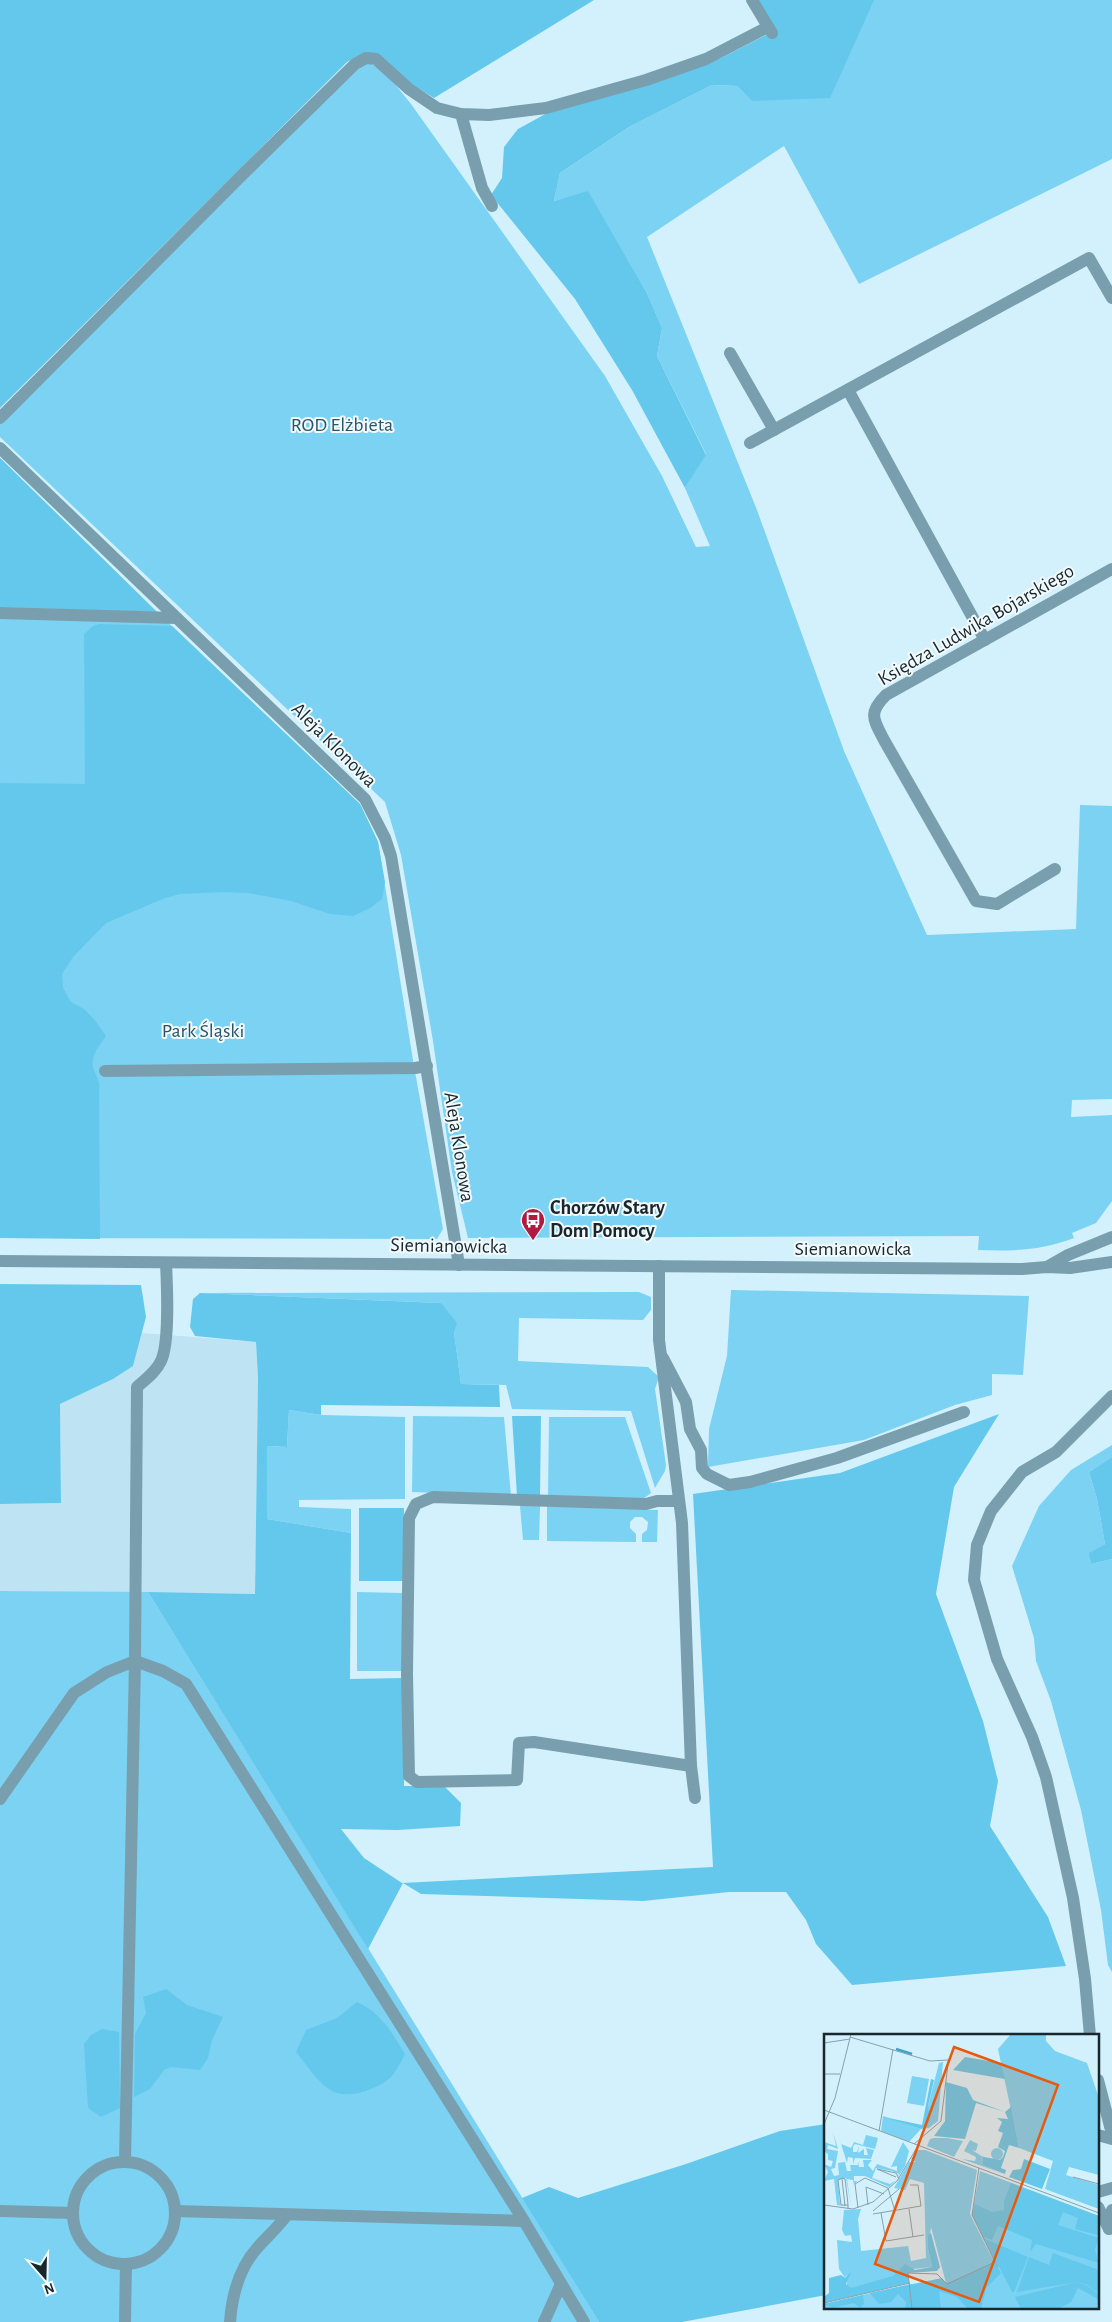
<svg xmlns="http://www.w3.org/2000/svg" width="1112" height="2322" viewBox="0 0 1112 2322" font-family="'Alegreya Sans',sans-serif">
  <style>
    .built { fill: #bee3f2 }
    .green { fill: #7bd2f3 }
    .forest { fill: #64c8ec }
    .lines { fill: none; stroke-linecap: round; stroke-linejoin: round }
    .minor { stroke: #799fae; stroke-width: 12 }
    .labels { text-anchor: middle; dominant-baseline: central; stroke-width: 4; stroke-linejoin: round; paint-order: stroke }
    .park-label { font-size: 20px; fill: #2a5565; stroke: #f2fafd }
    .street-label { font-size: 20px; fill: #18272c; stroke: #f2fafd }
    .poi-label { font-size: 20px; font-weight: bold; fill: #18272c; stroke: #f2fafd; text-anchor: start }
    .inset-river { fill: none; stroke: #3ca4c6; stroke-width: 2.5 }
    .inset-road { fill: none; stroke: #88a0a9; stroke-width: 1 }
    .view { fill: #e8590c; fill-opacity: 0.15; stroke: #e8590c; stroke-width: 2.5 }
    .inset-edge { fill: none; stroke: #18272c; stroke-width: 2.5 }
  </style>
  <rect width="100%" height="100%" fill="#d2f1fd"/>
  <!-- built -->
  <path class="built" d="M142 1333 256 1342 258 1378 255 1594 0 1591V1504L61 1503 60 1404 113 1379 133 1366Z"/>
  <!-- green -->
  <g class="green">
    <path d="M860 0H1112V159L859 284 784 146 647 237 757 510 844 751 927 935 1076 929 1080 805 1112 806V1099L1072 1100 1071 1117 1112 1115V1201L1096 1223 1072 1233 1074 1238C1040 1251 1013 1251 978 1250L979 1236 468 1238 452 1172 433 1041 401 855 385 802 0 437V421L365 62 382 68 411 104 605 376 662 476 696 547 710 546 685 488 706 454 657 356 662 328 647 293 588 192 554 201 560 173 629 127 712 85 738 86Z"/>
    <path d="M0 458 157 612 360 804 378 842 413 1060 443 1229 437 1239 0 1238Z"/>
    <path d="M731 1290 1029 1296 1023 1375 992 1374V1395L955 1405 864 1440 708 1467 709 1429 727 1356Z"/>
    <path d="M639 1292 651 1297V1310L643 1320 519 1318 518 1361 648 1367 659 1377 655 1389 666 1465 665 1471 655 1488 631 1411 512 1409 506 1385 461 1384 454 1332 441 1303 200 1293Z"/>
    <path d="M289 1410 321 1415 405 1417V1499L299 1500V1507L351 1509V1533L267 1519V1446L287 1447Z"/>
    <path d="M413 1416 504 1417 511 1496 412 1492Z"/>
    <path d="M549 1417H625L651 1493 643 1499 548 1497Z"/>
    <path d="M1112 1445V1457L1089 1472 1097 1499 1105 1544 1090 1553 1091 1564 1112 1559V1972L1108 1965 1101 1910 1081 1810 1051 1701 1036 1661 1034 1638 1012 1566 1039 1506 1071 1470Z"/>
    <path d="M520 1506H540L539 1540H523Z"/>
    <path d="M547 1506 658 1510 657 1542H642V1534L647 1530 648 1522 642 1517H635L630 1522V1528L636 1534V1542L547 1541Z"/>
    <path d="M0 1591 148 1592 599 2322H0Z"/>
    <path d="M357 1592 402 1593 403 1671H357Z"/>
  </g>
  <!-- forest -->
  <g class="forest">
    <path d="M0 0H594L434 98 362 54 347 62 0 408Z"/>
    <path d="M757 0H874L830 98 752 101 738 86 712 85 629 127 560 173 554 201 588 191 647 293 662 328 657 356 706 455 685 488 632 390 575 299 491 195 502 178 504 147 518 129 549 112 648 84 721 58 768 34Z"/>
    <path d="M0 458 157 612 0 607Z"/>
    <path d="M100 624 172 626 360 804 378 842 385 882 382 899 370 908 353 916 330 914 291 901 248 893 224 892 180 894 165 898 106 923 73 957 62 974 63 988 71 1002 84 1009 94 1019 106 1036C100 1045 91 1054 93 1067 94 1072 98 1077 99 1083L100 1239 0 1238V783L85 784 84 634 93 626Z"/>
    <path d="M0 1284 141 1285 146 1317 133 1366 113 1379 60 1404 61 1503 0 1504Z"/>
    <path d="M200 1293 441 1303 457 1323 454 1332 461 1384 499 1385 500 1407 321 1405V1415L289 1410 287 1447 267 1446V1519L351 1533 350 1679 404 1678V1786H444L461 1803 460 1826 398 1830 341 1829 364 1858 402 1883 713 1867 693 1494 840 1473 999 1414 954 1487 936 1594 983 1721 998 1781 990 1826 1048 1917 1066 1966 852 1985 816 1944 806 1920 786 1892H729L643 1901 421 1894 403 1883 368 1949 148 1592 255 1594 258 1378 256 1342 195 1336 190 1327 193 1299Z"/>
    <path d="M512 1416H541L540 1496H517Z"/>
    <path d="M1112 1457V1559L1091 1564 1089 1553 1105 1544 1097 1499 1089 1472Z"/>
    <path d="M359 1508H404L403 1581H359Z"/>
    <path d="M166 1989 187 2005 223 2017 212 2040 208 2058 200 2070 171 2067 164 2070 150 2089 134 2097 135 2034 146 2013 143 1997Z"/>
    <path d="M357 2002C381 2013 391 2031 405 2054 401 2062 397 2070 391 2077 379 2088 353 2098 337 2093 320 2087 307 2065 296 2052L306 2030 337 2018Z"/>
    <path d="M102 2029 119 2032 120 2108 101 2117 88 2108 84 2044 91 2035Z"/>
    <path d="M826 2124V2295L682 2322H599L522 2198 549 2187 578 2198 686 2164 780 2131Z"/>
  </g>
  <g class="lines">
    <!-- minor -->
    <g class="minor">
      <path d="M752 0 772 33"/>
      <path d="M461 114 482 188 492 206"/>
      <path d="M730 353 774 430"/>
      <path d="M848 390 985 640"/>
      <path d="M0 418 241 176 355 64 366 58 376 59 409 89 437 108 461 114 489 115 546 108 646 80 706 59 768 27"/>
      <path d="M750 443 1089 258 1112 298"/>
      <path d="M0 448 365 799 385 838 391 856 459 1265"/>
      <path d="M0 613 176 618"/>
      <path d="M1055 869 997 904 976 901 884 740C873 719 868 713 886 695L1112 569"/>
      <path d="M105 1071 415 1068 427 1066"/>
      <path d="M0 1261 1022 1269 1047 1267 1070 1268 1112 1262"/>
      <path d="M659 1266V1340L682 1523 691 1766 534 1742 519 1743 517 1780 417 1782 409 1776 407 1674 409 1518 416 1504 433 1497 646 1504 657 1501H679"/>
      <path d="M1047 1267 1068 1255 1112 1237"/>
      <path d="M663 1358 686 1402 690 1429 701 1450 702 1468 707 1474 729 1485 750 1482 837 1458 964 1412"/>
      <path d="M691 1766 695 1798"/>
      <path d="M0 1799 74 1693 107 1672 135 1661 163 1671 186 1684 524 2221 584 2322"/>
      <path d="M1090 2036 1085 1979 1073 1898 1046 1777 1032 1737 997 1659 974 1580 977 1545 991 1511 1022 1472 1056 1452 1112 1396"/>
      <path d="M1098 2080 1112 2134"/>
      <path d="M1098 2135 1112 2139"/>
      <path d="M125 2162 135 1661 137 1387C146 1379 156 1372 161 1361 170 1342 167 1285 166 1263"/>
      <circle cx="124" cy="2213" r="51"/>
      <path d="M1098 2192 1112 2188"/>
      <path d="M1098 2207 1109 2229"/>
      <path d="M0 2211 73 2213"/>
      <path d="M175 2211 524 2221"/>
      <path d="M1109 2229 1112 2210"/>
      <path d="M125 2322 126 2264"/>
      <path d="M230 2322C232 2294 239 2268 258 2247 268 2236 278 2227 287 2215"/>
      <path d="M544 2322 561 2284"/>
    </g>
  </g>
  <!-- icons -->
  <defs>
    <g id="bus-pin" transform="scale(1.25)"><path d="M0 17L-7.5 6A9.5 9.5 0 1 1 7.5 6Z" fill="#af1b41" stroke="#f2fafd"/><path d="M-5-6H5V4H4V6H2V4H-2V6H-4V4H-5ZM-3.5-4V0h7V-4ZM-3.5 1.2v1.5H-2V1.2ZM2 1.2v1.5H3.5V1.2Z" fill="#fff"/></g>
  </defs>
  <g fill-rule="evenodd">
    <use href="#bus-pin" x="533" y="1220"/>
  </g>
  <g class="labels">
    <!-- park labels -->
    <g class="park-label">
      <text x="342" y="425">ROD Elżbieta</text>
      <text x="203" y="1031">Park Śląski</text>
    </g>
    <!-- street labels -->
    <g class="street-label">
      <text transform="translate(976 625) rotate(-30)">Księdza Ludwika Bojarskiego</text>
      <text transform="translate(334 745) rotate(45)">Aleja Klonowa</text>
      <text transform="translate(459 1147) rotate(81)">Aleja Klonowa</text>
      <text transform="translate(449 1246) rotate(1)">Siemianowicka</text>
      <text x="853" y="1249">Siemianowicka</text>
    </g>
    <!-- poi labels -->
    <g class="poi-label">
      <text x="550" y="1208">Chorzów Stary<tspan x="550" dy="23">Dom Pomocy</tspan></text>
    </g>
  </g>
  <!-- overview -->
  <g transform="translate(824 2034)">
    <rect width="275" height="275" fill="#d2f1fd"/>
    <path d="M187 0H222V7L231 17 263 29 275 64V141L245 133 242 141 275 151V175L221 155 229 127 195 114 174 15ZM119 28 114 87 105 94 97 95 85 108 57 97 59 82 97 95 103 93 104 72 115 29ZM88 42 105 45 100 72 83 69ZM9 98 14 115 4 111 3 115 14 117 11 134 7 135 10 142 15 141 14 129 21 128 23 137H27L26 131H34V127L35 133H40L39 126H48L44 131 49 137 53 130 73 137V132L67 133 79 108 85 117 81 132 74 143 75 140 68 137 52 134 48 144 66 150 72 146 65 153 41 142H30V147H33L30 151 29 146 23 145 27 172 22 144 14 146 16 171 24 173 13 171 10 145 0 147 4 138 0 130 7 133 9 127 4 126V120L0 117V108L12 112ZM14 100 17 110 27 114 30 108 39 111 42 101 54 104 51 115 31 110 29 112V118H33L35 112 34 119 40 115V121H44L42 114 50 116 47 125 31 124 29 130V124L24 123 23 129ZM110 104H123L139 107 130 123 103 112 106 105ZM146 106 154 110 152 117 148 116 159 123 158 131 180 140 138 125 151 127 152 123 140 117ZM167 120a6 6 0 1 1 12 0a6 6 0 1 1-12 0ZM94 116H101L153 136 146 180 170 228 148 181 156 137 275 182V275H0V270L86 250 122 249 107 193 104 215 108 233 89 235 28 260 23 251V241L21 244 15 235 13 206 28 208 27 201 21 202 18 196 20 176 37 175 34 185 37 217 84 212 87 227 102 224 100 149 86 145 81 156 70 154 85 128H92L87 125Z" fill="#7bd2f3"/>
    <path d="M141 23 177 29 181 45 129 36ZM107 45 110 46 104 72 106 85 103 93 97 95 60 83 98 91ZM122 48 143 54 149 66 181 78 187 73 195 114 185 111 177 134 182 136 181 140 158 131 159 123 155 122 176 126 179 123 181 117 174 113 179 99 174 97 178 88 173 84 184 85 181 78 152 69 141 105 110 102 121 87ZM200 125 226 135 218 155 185 143 189 136 197 135ZM187 149 275 182 274 201 251 195 254 184 239 178 234 191 275 204 271 216 275 229 212 210 206 218 208 206 174 192 168 206 160 203 148 181 151 170 168 178 180 176V167ZM107 199 116 233 113 237 84 239 85 249 0 269V263L5 259V244L17 241 21 244 27 238 22 250 27 254 69 242 81 230 91 236 108 233 104 215V201ZM161 205 204 223 190 258H188ZM229 219 275 236V260L264 251 253 248 193 258 205 223 225 231ZM171 229 177 239 162 254 157 275H144L133 263 115 257 117 275H81L82 268 74 260 67 268 55 270 46 259 118 244 122 250ZM253 248 264 252 274 260 275 262V275L274 265 254 254 247 268 234 275H197L191 263ZM39 261 40 270 36 274 30 269 9 274 0 270Z" fill="#64c8ec"/>
    <path class="inset-river" d="M72 15 88 20"/>
    <path class="inset-road" d="M26 3 106 27 124 26M0 9 26 5M0 40H16M0 76 275 179M0 90 11 64 27 0M55 97 69 15M90 110 117 87 124 30M155 134 148 181 174 233M72 143 53 135 72 139 75 145M249 143 275 150M18 145 21 172M0 171 29 175 49 168 73 147 92 115M24 171H17L14 146 18 144 21 145 23 161 24 171V175M44 171 42 153 60 160M34 174 31 150 41 144 64 154 71 177M85 175 89 203M49 177 75 155M57 179 62 207 100 201M49 180 97 172 94 151H86M84 239 113 240 123 250 171 228M84 239 88 275M0 269 86 249"/>
    <path class="view" d="M130 13 234 51 155 268 51 230Z"/>
    <rect width="275" height="275" class="inset-edge"/>
  </g>
  <!-- north arrow -->
  <g transform="translate(45 2277) rotate(160)" stroke="#f2fafd" stroke-width="4" paint-order="stroke">
  <path d="M0-4L9 19L0 12L-9 19Z" fill="#18272c"/>
  <text y="-8" font-size="14" font-weight="bold" text-anchor="middle" fill="#18272c">N</text>
  </g>
</svg>
